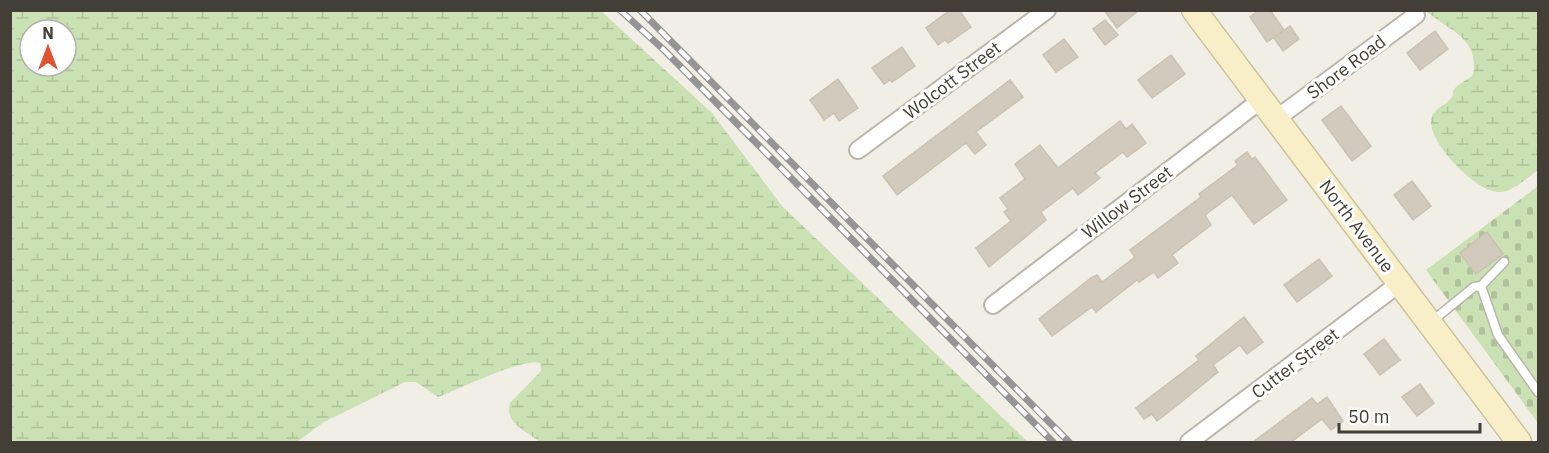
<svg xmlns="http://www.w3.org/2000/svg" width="1549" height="453" viewBox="0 0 1549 453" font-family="'IBM Plex Sans',sans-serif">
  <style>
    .wetland { fill: url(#wetland-marsh); fill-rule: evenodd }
    .cemetery { fill: url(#cemetery-stones) }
    .building { fill: #d1cabd; stroke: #cbc2b1; stroke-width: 1.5 }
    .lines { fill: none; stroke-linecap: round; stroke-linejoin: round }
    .lane-casing { stroke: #bbb6aa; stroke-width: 11 }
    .street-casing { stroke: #bbb6aa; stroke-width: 20 }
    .secondary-casing { stroke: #ccc29a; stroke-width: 27 }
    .lane { stroke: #fff; stroke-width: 8 }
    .street { stroke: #fff; stroke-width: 16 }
    .secondary { stroke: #f8efc9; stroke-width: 24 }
    .rail-casing { stroke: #959595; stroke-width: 7 }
    .rail { stroke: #fff; stroke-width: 4.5; stroke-dasharray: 14; stroke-linecap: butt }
    .labels { text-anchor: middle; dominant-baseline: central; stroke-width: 6; stroke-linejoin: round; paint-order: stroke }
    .street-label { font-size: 18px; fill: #433f36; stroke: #fff }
  </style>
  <defs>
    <pattern id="wetland-marsh" width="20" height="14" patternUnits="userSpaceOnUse" patternTransform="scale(1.5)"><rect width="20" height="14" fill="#cae1b3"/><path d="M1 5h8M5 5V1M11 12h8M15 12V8" fill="none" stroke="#afc29b"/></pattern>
    <pattern id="cemetery-stones" width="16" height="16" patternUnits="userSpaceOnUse" patternTransform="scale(1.5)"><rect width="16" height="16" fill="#cae1b3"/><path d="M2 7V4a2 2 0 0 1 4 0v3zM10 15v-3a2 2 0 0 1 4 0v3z" fill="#afc29b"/></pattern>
  </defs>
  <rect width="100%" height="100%" fill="#f1eee6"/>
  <!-- wetland -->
  <g class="wetland">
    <path d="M10 11H601L712 113 782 206 1028 442H540C527 431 504 424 510 403L541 371 540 363C520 358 461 389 438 397L416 382H405L324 422 297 442H11ZM30 30H66V66H30Z"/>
    <path d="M1426 11H1538V170C1528 177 1512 193 1498 192 1476 191 1430 145 1431 121 1432 108 1446 106 1452 97 1454 95 1452 91 1455 88 1459 84 1468 79 1473 75 1480 38 1449 31 1426 11Z"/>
  </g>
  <!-- cemetery -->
  <path class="cemetery" d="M1538 186V423L1426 270Z"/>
  <!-- building -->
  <g class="building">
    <path d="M950 10H959L971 27 948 43 945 40 938 45 926 28Z"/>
    <path d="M1104 10H1139L1117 28Z"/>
    <path d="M1259 10H1270L1284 30 1267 42 1250 17Z"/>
    <path d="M1105 20 1118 35 1105 45 1093 29Z"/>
    <path d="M1290 26 1299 39 1283 51 1274 38Z"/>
    <path d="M1435 31 1448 49 1420 70 1407 53Z"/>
    <path d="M1064 39 1078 57 1056 72 1043 55Z"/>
    <path d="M902 47 915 66 892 82 890 80 884 84 872 68Z"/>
    <path d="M1171 55 1185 74 1152 98 1138 80Z"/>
    <path d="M838 79 858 108 839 121 834 113 824 120 810 100Z"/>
    <path d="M1010 80 1023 97 976 132 986 145 975 154 966 143 897 195 883 176Z"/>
    <path d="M1341 106 1371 146 1352 161 1322 120Z"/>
    <path d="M1120 121 1126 129 1132 124 1146 143 1127 157 1123 152 1095 173 1100 178 1078 195 1073 188 1041 212 1046 220 989 267 976 248 1011 221 1004 212 1008 209 1000 198 1025 179 1015 164 1040 145 1058 168Z"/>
    <path d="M1247 152 1252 159 1255 157 1287 200 1254 224 1232 195 1205 215 1211 225 1172 255 1178 263 1158 278 1154 272 1139 282 1137 280 1096 312 1092 307 1052 336 1039 319 1091 278 1097 275 1102 282 1135 257 1130 250 1201 197 1199 194 1238 165 1235 161Z"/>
    <path d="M1412 181 1431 206 1413 220 1394 195Z"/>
    <path d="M1487 232 1503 254 1476 274 1460 253Z"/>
    <path d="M1319 259 1332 276 1297 302 1284 285Z"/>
    <path d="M1244 317 1263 342 1247 354 1240 345 1213 365 1218 372 1180 403 1157 421 1152 414 1144 419 1136 408 1199 360 1196 356Z"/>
    <path d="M1384 339 1400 360 1380 375 1364 354Z"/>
    <path d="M1420 384 1434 403 1417 416 1402 397Z"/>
    <path d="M1327 397 1343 421 1331 430 1322 419 1291 442H1253L1312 398 1317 404Z"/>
  </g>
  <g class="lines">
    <!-- lane casing -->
    <g class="lane-casing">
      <g id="lane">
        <path d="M1481 286 1504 262"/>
        <path d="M1431 322 1474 287 1481 286 1498 335 1538 392"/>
      </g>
    </g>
    <!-- street casing -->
    <g class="street-casing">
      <g id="street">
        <path d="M1276 119 1416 15"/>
        <path d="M858 150 1047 10"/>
        <path d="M993 305 1261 100"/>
        <path d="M1189 442 1400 283"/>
      </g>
    </g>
    <!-- secondary casing -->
    <g class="secondary-casing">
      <path id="secondary" d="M1194 10 1519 442"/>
    </g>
    <!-- lane -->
    <use href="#lane" class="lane"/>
    <!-- street -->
    <use href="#street" class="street"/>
    <!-- secondary -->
    <use href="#secondary" class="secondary"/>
    <!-- rail casing -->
    <g class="rail-casing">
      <g id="rail">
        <path d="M620 10 664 50 1053 442"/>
        <path d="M640 10 1069 442"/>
      </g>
    </g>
    <!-- rail -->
    <use href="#rail" class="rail"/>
  </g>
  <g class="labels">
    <!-- street labels -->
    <g class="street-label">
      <text transform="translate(1346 67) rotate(-37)">Shore Road</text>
      <text transform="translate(952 80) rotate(-37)">Wolcott Street</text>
      <text transform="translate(1127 202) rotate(-37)">Willow Street</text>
      <text transform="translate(1357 226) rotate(53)">North Avenue</text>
      <text transform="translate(1295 363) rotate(-37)">Cutter Street</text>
    </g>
  </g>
  <!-- border -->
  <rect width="1549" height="453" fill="none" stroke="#433f36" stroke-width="24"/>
  <!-- north arrow -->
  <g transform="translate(48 48)"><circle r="28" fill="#ffffff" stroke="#b4b2af" stroke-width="1.5"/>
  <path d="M0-4.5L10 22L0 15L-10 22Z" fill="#e1512d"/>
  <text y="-9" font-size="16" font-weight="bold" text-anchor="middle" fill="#433f36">N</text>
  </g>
  <!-- scale -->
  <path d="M1339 423v9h141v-9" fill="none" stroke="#433f36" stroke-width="3"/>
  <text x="1348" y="423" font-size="18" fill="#433f36" stroke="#ffffff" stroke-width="4.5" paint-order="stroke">50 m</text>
</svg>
